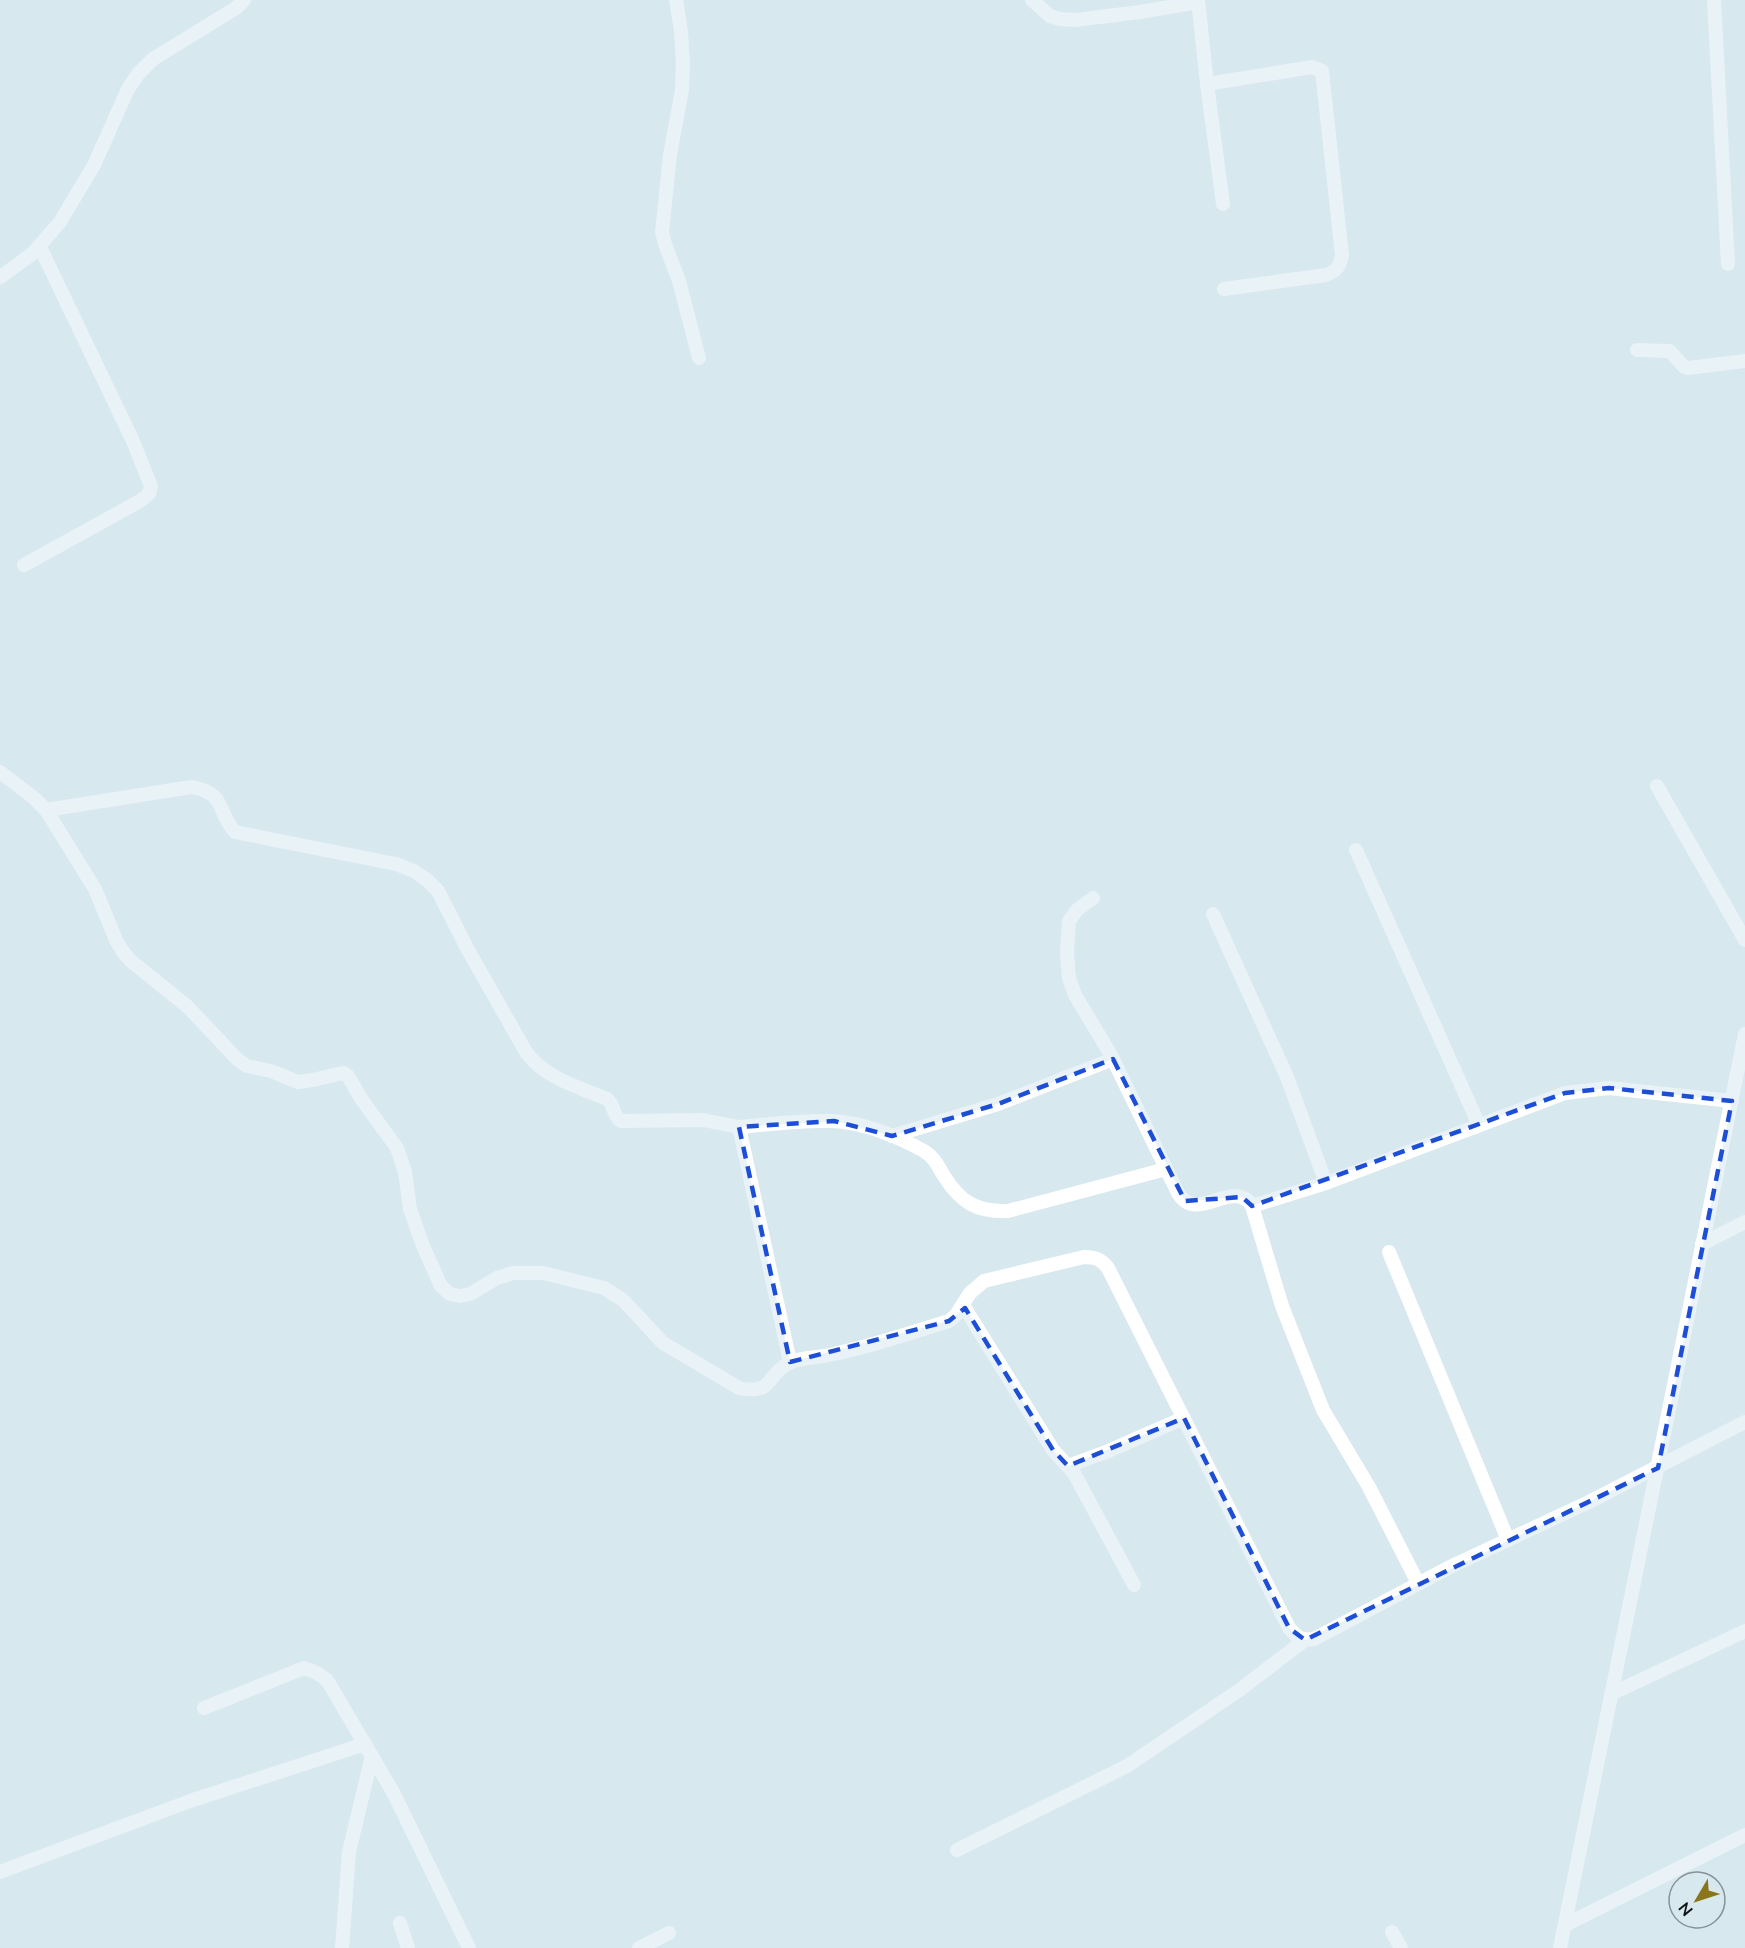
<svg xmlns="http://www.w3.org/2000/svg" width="1745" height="1948" viewBox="0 0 1745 1948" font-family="'Nunito Sans',sans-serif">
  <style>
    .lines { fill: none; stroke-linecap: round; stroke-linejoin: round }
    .street { stroke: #fff; stroke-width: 14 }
    .marked { fill: none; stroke: #1d4ed8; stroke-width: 4.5; stroke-dasharray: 12 8; stroke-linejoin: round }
  </style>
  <rect width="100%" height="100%" fill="#d7e8ee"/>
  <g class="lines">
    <!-- street -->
    <g class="street">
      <path d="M676 0 681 31 683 63 682 90 670 155 662 232 665 244 679 281 699 358"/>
      <path d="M1032 0 1050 16 1060 19 1075 20 1140 12 1198 2"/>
      <path d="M1198 0 1207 84 1223 204"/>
      <path d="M1714 0 1728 264"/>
      <path d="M1207 84 1312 67 1322 71 1342 255C1340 266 1337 271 1326 275L1224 289"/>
      <path d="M0 277 32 254 60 222 94 165 128 89 138 74 153 59 236 8 244 0"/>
      <path d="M1637 350 1670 351 1684 367 1688 368 1745 361"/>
      <path d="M24 565 140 501 149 494 151 486 132 439 40 247"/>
      <path d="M0 772 34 798 46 810 95 889 116 940 123 952 131 961 188 1007 237 1059 247 1066 271 1071 298 1082 313 1080 338 1074 344 1073 348 1076 362 1100 397 1148 405 1172 410 1209 423 1246 441 1286 450 1294 460 1296 470 1294 497 1278 513 1273H543L604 1288 623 1300 663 1343 739 1388C775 1395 765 1375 789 1363 800 1357 817 1358 829 1355 870 1347 910 1333 949 1321L956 1315 970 1293 984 1281 1084 1257C1095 1257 1101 1259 1108 1268L1289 1628C1297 1637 1301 1641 1314 1639L1452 1566 1589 1502 1745 1422"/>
      <path d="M1657 786 1745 940"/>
      <path d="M46 810 191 787C227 793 216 811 235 832L396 864 414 871 427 880 438 891 468 950 526 1052C546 1079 577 1086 607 1099 615 1105 612 1115 621 1121L703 1120 739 1127"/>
      <path d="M1356 850 1479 1125"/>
      <path d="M1093 898 1077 910 1069 921 1067 953 1069 978 1075 995 1111 1055 1178 1193C1180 1196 1182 1199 1185 1201 1204 1215 1236 1180 1252 1206L1282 1306 1323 1410 1369 1487 1418 1583"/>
      <path d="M1213 914 1287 1077 1326 1183"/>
      <path d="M892 1136 998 1104 1113 1059"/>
      <path d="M1252 1206 1326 1183 1565 1093 1609 1088 1732 1101"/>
      <path d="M1702 1244 1745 1222"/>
      <path d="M1389 1252 1508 1540"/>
      <path d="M963 1305 1053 1450 1074 1473 1134 1585"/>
      <path d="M790 1362 739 1127C770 1124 801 1120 832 1121 862 1122 897 1136 924 1151 934 1157 938 1166 944 1176 961 1203 977 1212 1008 1211L1166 1169"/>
      <path d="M1068 1466 1106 1452 1184 1418"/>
      <path d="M1611 1694 1745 1631"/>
      <path d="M204 1708 304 1668 317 1673 327 1680 393 1792 469 1948"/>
      <path d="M957 1850 1127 1766 1238 1691 1305 1640"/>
      <path d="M0 1872 193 1800 365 1744"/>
      <path d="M400 1923 408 1948"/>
      <path d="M1565 1925 1745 1835"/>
      <path d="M1392 1932 1401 1948"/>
      <path d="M342 1948 349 1852 372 1756"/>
      <path d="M639 1948 669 1933"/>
      <path d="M1560 1948 1745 1034"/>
    </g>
  </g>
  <!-- marked area -->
  <path d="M0 0H1745V1948H0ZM1113 1059 1185 1201 1242 1197 1252 1206 1565 1093 1609 1088 1732 1101 1658 1468 1305 1640 1289 1628 1184 1418 1068 1466 1053 1450 965 1308 949 1321 790 1362 739 1127 834 1121 892 1136 998 1104Z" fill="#d7e8ee" fill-opacity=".55" fill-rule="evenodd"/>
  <path class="marked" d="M1113 1059 1185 1201 1242 1197 1252 1206 1565 1093 1609 1088 1732 1101 1658 1468 1305 1640 1289 1628 1184 1418 1068 1466 1053 1450 965 1308 949 1321 790 1362 739 1127 834 1121 892 1136 998 1104Z"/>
  <!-- north arrow -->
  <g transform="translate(1697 1900) rotate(231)"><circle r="28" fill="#d7e8ee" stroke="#869297" stroke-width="1.5"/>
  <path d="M0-4.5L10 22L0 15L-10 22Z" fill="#8a761a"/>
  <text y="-9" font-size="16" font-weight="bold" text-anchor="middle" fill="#0d1214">N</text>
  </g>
</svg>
